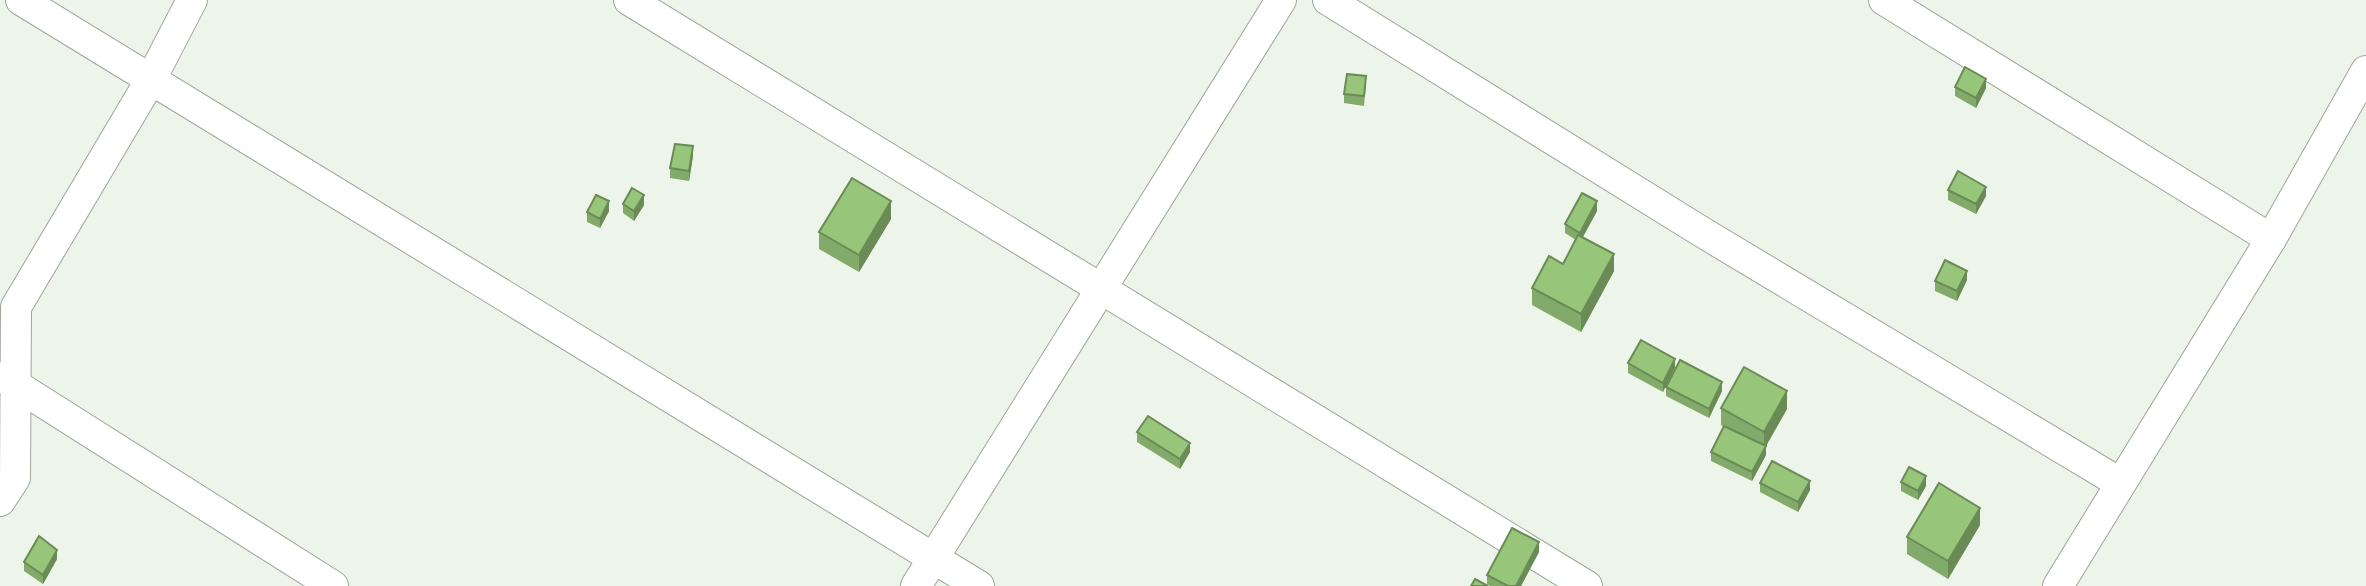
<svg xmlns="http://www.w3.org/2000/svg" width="2366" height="586" viewBox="0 0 2366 586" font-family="'DejaVu Sans',sans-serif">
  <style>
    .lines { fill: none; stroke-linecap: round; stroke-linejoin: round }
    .minor-casing { stroke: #9ea59a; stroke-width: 32 }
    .minor { stroke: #fff; stroke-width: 30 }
    .wall { fill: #82aa6a }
    .shaded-wall { fill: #6a8b56 }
    .building { fill: #97c67b; stroke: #6a8b56; stroke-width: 2 }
  </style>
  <rect width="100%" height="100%" fill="#edf4e9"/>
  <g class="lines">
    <!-- minor casing -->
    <g class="minor-casing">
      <g id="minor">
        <path d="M21 0 979 586"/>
        <path d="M629 0 1587 586"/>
        <path d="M1328 0 1702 232 2120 483"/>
        <path d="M1884 0 2271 239"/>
        <path d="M3 377 333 586"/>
        <path d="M0 501 15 478 16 307 150 81 192 0"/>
        <path d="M916 586 1281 0"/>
        <path d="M2058 586 2271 239 2366 71"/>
      </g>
    </g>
    <!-- minor -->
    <use href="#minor" class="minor"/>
  </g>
  <!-- wall -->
  <g class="wall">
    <path d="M1366 85 1364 106 1344 103V94Z"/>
    <path d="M1955 87 1986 88 1976 108 1955 96Z"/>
    <path d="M693 156 689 181 670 178V168Z"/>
    <path d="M1948 190 1986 196 1976 214 1948 200Z"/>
    <path d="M623 204 644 205 634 221 623 213Z"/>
    <path d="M609 211 600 228 587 222V212Z"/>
    <path d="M1597 211 1583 237 1614 271 1581 332 1532 305V288L1563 264 1576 240 1565 233V224Z"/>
    <path d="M891 219 859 272 819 249V232Z"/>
    <path d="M1967 280 1957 301 1935 291V281Z"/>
    <path d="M1675 359 1663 392 1628 373V363Z"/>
    <path d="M1666 387 1722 391 1709 418 1666 396Z"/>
    <path d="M1721 408 1787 409 1766 446V455L1752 481 1711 461V452L1724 427 1721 425Z"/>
    <path d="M1137 432 1190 452 1180 469 1137 442Z"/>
    <path d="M1901 482 1926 486 1918 500 1901 491Z"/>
    <path d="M1760 483 1810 490 1798 512 1760 492Z"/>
    <path d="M1980 525 1948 579 1907 554V537Z"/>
    <path d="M1539 552 1521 586H1490L1487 584V575Z"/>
    <path d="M57 559 43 584 24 571V562Z"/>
  </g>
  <!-- shaded-wall -->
  <g class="shaded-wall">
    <path d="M1986 79V88L1976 108V98Z"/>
    <path d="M693 146V156L689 181V171Z"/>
    <path d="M1986 187V196L1976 214V204Z"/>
    <path d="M644 195V205L634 221V211Z"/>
    <path d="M609 201V211L600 228V219Z"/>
    <path d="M891 201V219L859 272V255Z"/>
    <path d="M1597 201V211L1580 242V233Z"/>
    <path d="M1614 254V271L1581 332V314Z"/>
    <path d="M1967 271V280L1957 301V291Z"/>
    <path d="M1675 359V368L1663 392V383Z"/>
    <path d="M1722 382V391L1709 418V409Z"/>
    <path d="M1787 391V409L1766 446V455L1752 481V472L1764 449V432Z"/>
    <path d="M1190 443V452L1180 469V459Z"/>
    <path d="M1926 476V486L1918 500V491Z"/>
    <path d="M1810 481V490L1798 512V502Z"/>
    <path d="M1980 508V525L1948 579V561Z"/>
    <path d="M1539 542V552L1521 586H1516Z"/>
    <path d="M57 550V559L43 584V575Z"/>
  </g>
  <!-- building -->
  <g class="building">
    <path d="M1965 67 1986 79 1976 98 1955 87Z"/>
    <path d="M1347 74 1366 76 1364 96 1344 94Z"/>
    <path d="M675 144 693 146 689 171 670 168Z"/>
    <path d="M1958 171 1986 187 1976 204 1948 190Z"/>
    <path d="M852 178 891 201 859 255 819 232Z"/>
    <path d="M632 188 644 195 634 211 623 204Z"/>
    <path d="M1582 193 1597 201 1580 233 1565 224Z"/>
    <path d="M596 195 609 201 600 219 587 212Z"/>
    <path d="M1578 235 1614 254 1581 314 1532 288 1549 256 1563 264Z"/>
    <path d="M1945 260 1967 271 1957 291 1935 281Z"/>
    <path d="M1641 340 1675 359 1663 383 1628 363Z"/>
    <path d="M1680 360 1722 382 1709 409 1666 387Z"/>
    <path d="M1744 367 1787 391 1764 432 1721 408Z"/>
    <path d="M1148 416 1190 443 1180 459 1137 432Z"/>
    <path d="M1724 426 1766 446 1752 472 1711 452Z"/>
    <path d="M1772 461 1810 481 1798 502 1760 483Z"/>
    <path d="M1909 467 1926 476 1918 491 1901 482Z"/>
    <path d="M1939 483 1980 508 1948 561 1907 537Z"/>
    <path d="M1512 528 1539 542 1516 586H1508L1487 575Z"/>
    <path d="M39 536 57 550 43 575 24 562Z"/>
    <path d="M1475 579 1488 586H1471Z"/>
  </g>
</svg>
